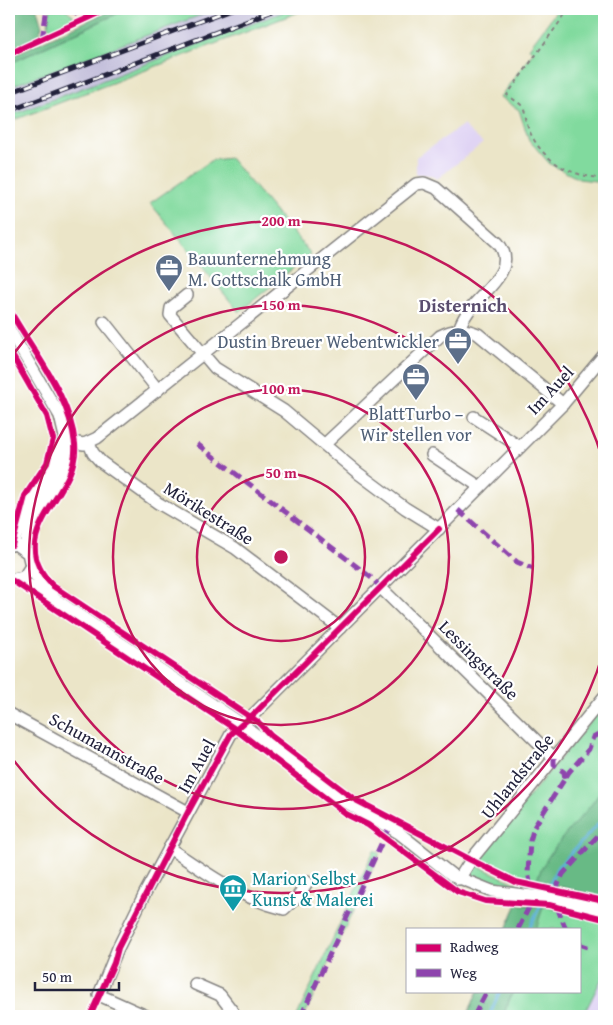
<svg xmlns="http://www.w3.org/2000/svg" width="613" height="1025" viewBox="0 0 613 1025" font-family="'Gentium Book Plus',serif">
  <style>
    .built { fill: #e0d4f4 }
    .industrial { fill: #c4c0db }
    .green { fill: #81da9e; stroke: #527e6c }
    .forest { fill: #68ba85; stroke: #456e60 }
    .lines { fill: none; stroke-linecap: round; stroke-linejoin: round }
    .stream { stroke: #5db0d8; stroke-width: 3 }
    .minor-casing { stroke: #868482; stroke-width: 14 }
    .path { stroke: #868482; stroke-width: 2; stroke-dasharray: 4 4; stroke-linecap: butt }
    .minor { stroke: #fff; stroke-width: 11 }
    .rail-casing { stroke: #22223b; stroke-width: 5 }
    .rail { stroke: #fff; stroke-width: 3; stroke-dasharray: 9; stroke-linecap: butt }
    .quiet { stroke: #8e44ad; stroke-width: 5; stroke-dasharray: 10 5; stroke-linecap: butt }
    .cycleway-casing { stroke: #fff; stroke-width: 9 }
    .cycleway { stroke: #d6006c; stroke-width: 6 }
    .ring { fill: none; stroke: #c2185b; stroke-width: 2.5 }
    .labels { text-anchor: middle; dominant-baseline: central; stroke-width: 4.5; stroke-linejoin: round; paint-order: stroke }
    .service-label { font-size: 18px; fill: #4e5e75; stroke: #fff; text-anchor: start }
    .street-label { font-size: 18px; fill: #22223b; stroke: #fff }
    .culture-label { font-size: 18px; fill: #0d838f; stroke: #fff; text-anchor: start }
    .neighbourhood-label { font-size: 19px; font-weight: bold; fill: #5a4d6e; stroke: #fff }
    .centre { fill: #c2185b; stroke: #fff; stroke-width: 2.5 }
    .ring-label { font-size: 15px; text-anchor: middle; font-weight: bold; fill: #c2185b; stroke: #fff; stroke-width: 4.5; stroke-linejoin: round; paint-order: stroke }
  </style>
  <rect width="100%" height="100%" fill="#fff"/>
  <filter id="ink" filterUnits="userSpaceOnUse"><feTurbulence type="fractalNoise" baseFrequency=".02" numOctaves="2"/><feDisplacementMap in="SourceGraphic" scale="10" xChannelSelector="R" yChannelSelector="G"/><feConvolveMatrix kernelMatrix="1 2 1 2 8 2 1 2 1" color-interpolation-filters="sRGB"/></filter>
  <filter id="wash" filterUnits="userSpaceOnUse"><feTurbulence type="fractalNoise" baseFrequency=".0096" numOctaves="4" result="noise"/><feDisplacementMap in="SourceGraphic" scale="20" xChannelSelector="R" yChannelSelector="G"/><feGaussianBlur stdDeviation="1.12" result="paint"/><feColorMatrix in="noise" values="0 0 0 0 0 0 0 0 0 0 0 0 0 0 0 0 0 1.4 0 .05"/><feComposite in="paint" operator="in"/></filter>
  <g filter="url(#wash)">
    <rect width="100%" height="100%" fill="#ebe5c8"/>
    <!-- built -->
    <g class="built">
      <path d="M463 125 483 143 437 179 430 175 416 174V157Z"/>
      <path d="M604 974V1016H583Z"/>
    </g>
    <!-- industrial -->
    <path class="industrial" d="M217 9H291L9 116V87Z"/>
    <!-- green -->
    <g class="green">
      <path d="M50 9H65L73 15V21L51 30 48 26Z"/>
      <path d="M127 9H217L9 87V64Z"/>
      <path d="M291 9H307L9 122V116Z"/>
      <path d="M558 9H604V182L579 179 550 164 529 140 519 110 500 97 533 52 529 48Z"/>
      <path d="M230 158 311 254 239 312 150 203 212 160Z"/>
      <path d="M604 705V898L554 885 543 906 604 922V974L583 1016H467L478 991H579V929H506L517 904 536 906 544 888 512 878 486 865 483 864 481 855Z"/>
      <path d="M374 850 380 853 304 1016H297Z"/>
      <path d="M476 865 528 889C515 891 478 888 472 873L473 866Z"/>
    </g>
    <!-- forest -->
    <g class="forest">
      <path d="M9 9H37L42 26 37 39 9 52Z"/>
      <path d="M113 9H127L9 64V57Z"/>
      <path d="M604 788V898L554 885 551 889 535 885C544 855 565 835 585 812 592 805 597 795 604 788Z"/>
      <path d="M517 904 543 907 536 929H506Z"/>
      <path d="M478 991H513L503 1016H467Z"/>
    </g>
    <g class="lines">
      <!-- stream -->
      <g class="stream">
        <path d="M545 894 557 868 604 818"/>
        <path d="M529 929 543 900"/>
        <path d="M489 1016 500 991"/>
      </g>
    </g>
  </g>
  <g filter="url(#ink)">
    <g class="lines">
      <!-- minor casing -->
      <g class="minor-casing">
        <g id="minor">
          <path d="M187 295 171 308 170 315 215 368 284 411 358 473 405 508 439 529"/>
          <path d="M104 322 158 390"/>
          <path d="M9 329 60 416 65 437 56 463 26 513 12 545"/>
          <path d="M474 417 520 447"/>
          <path d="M64 441 84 444 97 438 416 184 424 183 436 188 498 243C521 270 478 294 466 315 463 319 461 324 459 329"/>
          <path d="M89 443 93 453 101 462 158 503 235 548 340 628"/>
          <path d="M325 444 440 336C453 329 463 328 478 334L563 404"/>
          <path d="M432 455 480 487"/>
          <path d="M24 549C27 537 29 526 35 515 46 493 75 467 64 441"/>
          <path d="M30 569 53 597"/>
          <path d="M9 580 24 577 31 566 28 553 18 546"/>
          <path d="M19 580 56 600 242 724 341 799 399 833 452 875 492 891 557 899 604 909"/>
          <path d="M380 587 554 758"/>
          <path d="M9 714 188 812"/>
          <path d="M169 848C207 873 239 898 284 909L299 895 307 882"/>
          <path d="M459 879 471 860 604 697"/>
          <path d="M195 984 220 995 233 1012V1016"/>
          <path d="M146 1016 99 995 118 948 145 893 231 734 256 712 563 404 604 355"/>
        </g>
      </g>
      <!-- path -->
      <path class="path" d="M569 9 507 95C511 98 520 103 523 107 526 113 526 124 529 130 542 161 571 177 604 178"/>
      <!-- minor -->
      <use href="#minor" class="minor"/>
      <!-- rail casing -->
      <g class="rail-casing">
        <g id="rail">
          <path d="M9 93 232 9"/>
          <path d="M9 111 277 9"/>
        </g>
      </g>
      <!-- rail -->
      <use href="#rail" class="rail"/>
      <!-- quiet -->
      <g class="quiet">
        <path d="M69 9 84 19"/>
        <path d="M42 39 47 9"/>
        <path d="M197 444 373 579 380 587"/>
        <path d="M458 510 517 562 533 569"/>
        <path d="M554 758V765L564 772 565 779"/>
        <path d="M531 886 528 873 530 841 534 827 569 772 589 749 593 737 604 731"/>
        <path d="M555 891 563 874 604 829"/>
        <path d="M557 907 566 929"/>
        <path d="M518 929 531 903"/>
        <path d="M579 944 588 947"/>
        <path d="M301 1016 389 827"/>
        <path d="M474 1016 487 991"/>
      </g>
      <!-- cycleway casing -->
      <g class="cycleway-casing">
        <g id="cycleway">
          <path d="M9 54 107 9"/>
          <path d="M9 309C32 351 70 394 75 444 80 496 0 532 53 586L258 722 271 736 354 799 471 860 516 882 604 901"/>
          <path d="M9 350 47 416 53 439 47 463 25 496 12 545"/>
          <path d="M13 581 235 729 346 814 368 825 458 892 485 901 549 905 604 919"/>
          <path d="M90 1016 114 963 118 948 188 812 231 734 256 712 439 529"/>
        </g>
      </g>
      <!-- cycleway -->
      <use href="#cycleway" class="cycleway"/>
    </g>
  </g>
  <!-- distance rings -->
  <g class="ring">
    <circle cx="281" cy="557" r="84"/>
    <circle cx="281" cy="557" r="168"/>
    <circle cx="281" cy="557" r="252"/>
    <path d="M604 650A336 336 0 0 1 9 754M9 360A336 336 0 0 1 604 464"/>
  </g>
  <!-- icons -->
  <defs>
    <g id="office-pin" transform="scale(1.4375)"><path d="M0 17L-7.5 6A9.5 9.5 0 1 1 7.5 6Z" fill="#5c6f8a" stroke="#fff"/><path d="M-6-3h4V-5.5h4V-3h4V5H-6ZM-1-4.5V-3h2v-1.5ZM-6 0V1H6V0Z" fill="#fff"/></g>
    <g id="museum-pin" transform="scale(1.4375)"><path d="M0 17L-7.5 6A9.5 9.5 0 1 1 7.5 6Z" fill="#0f9aa8" stroke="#fff"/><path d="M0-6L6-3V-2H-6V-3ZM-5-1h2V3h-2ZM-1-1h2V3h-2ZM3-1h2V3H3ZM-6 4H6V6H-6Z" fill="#fff"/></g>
  </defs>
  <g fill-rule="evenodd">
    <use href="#office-pin" x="169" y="268"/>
    <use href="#office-pin" x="458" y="341"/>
    <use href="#office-pin" x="416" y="377"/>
    <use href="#museum-pin" x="233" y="888"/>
  </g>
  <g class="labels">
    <!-- service labels -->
    <g class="service-label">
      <text x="188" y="258">Bauunternehmung<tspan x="188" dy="21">M. Gottschalk GmbH</tspan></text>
      <text x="439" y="341" text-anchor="end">Dustin Breuer Webentwickler</text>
      <text x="416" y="413" text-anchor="middle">BlattTurbo –<tspan x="416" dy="21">Wir stellen vor</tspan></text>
    </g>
    <!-- street labels -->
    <g class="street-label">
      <text transform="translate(550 390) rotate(-47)">Im Auel</text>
      <text transform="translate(209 513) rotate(32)">Mörikestraße</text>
      <text transform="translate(479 660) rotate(45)">Lessingstraße</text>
      <text transform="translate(107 748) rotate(29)">Schumannstraße</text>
      <text transform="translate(196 766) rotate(-61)">Im Auel</text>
      <text transform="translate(517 776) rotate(-51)">Uhlandstraße</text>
    </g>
    <!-- culture labels -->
    <g class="culture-label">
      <text x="252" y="878">Marion Selbst<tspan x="252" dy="21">Kunst &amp; Malerei</tspan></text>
    </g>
    <!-- neighbourhood labels -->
    <g class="neighbourhood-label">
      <text x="463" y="305">Disternich</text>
    </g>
  </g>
  <circle cx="281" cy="557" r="8" class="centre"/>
  <g class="ring-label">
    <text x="281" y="226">200 m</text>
    <text x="281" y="310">150 m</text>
    <text x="281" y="394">100 m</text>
    <text x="281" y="478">50 m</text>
  </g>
  <!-- margin -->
  <rect width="613" height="1025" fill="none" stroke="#fff" stroke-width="30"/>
  <!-- legend -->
  <rect x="406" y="928" width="175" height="65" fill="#ffffff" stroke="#a7a7b1"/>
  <rect x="416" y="944" width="25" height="8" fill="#d6006c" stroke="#a7a7b1"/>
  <text x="450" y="952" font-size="15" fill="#22223b">Radweg</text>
  <rect x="416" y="969" width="25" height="8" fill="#8e44ad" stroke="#a7a7b1"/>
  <text x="450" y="978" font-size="15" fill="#22223b">Weg</text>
  <!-- scale -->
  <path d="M35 982v8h84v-8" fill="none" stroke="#22223b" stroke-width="2.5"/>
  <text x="42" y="982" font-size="15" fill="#22223b" stroke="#ffffff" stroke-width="4" paint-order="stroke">50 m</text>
</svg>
